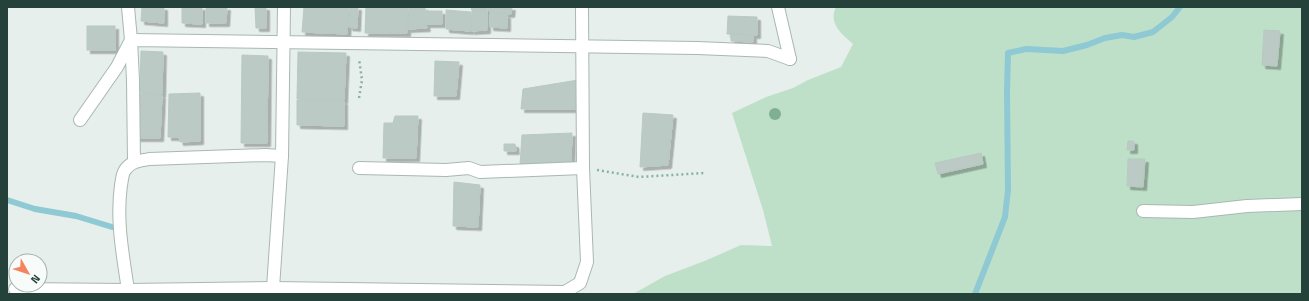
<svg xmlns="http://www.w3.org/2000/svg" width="1309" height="301" viewBox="0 0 1309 301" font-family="'Titillium Web',sans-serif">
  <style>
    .green { fill: #bfe0c8 }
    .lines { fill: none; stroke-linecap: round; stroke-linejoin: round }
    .stream { stroke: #8ec9d4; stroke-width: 6 }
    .building { fill: #bbcac4; stroke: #b8c9c2; filter: url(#shadow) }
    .minor-casing { stroke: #a8b8b2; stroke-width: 14 }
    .path { stroke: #86b3a5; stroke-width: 2.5; stroke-dasharray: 2 3; stroke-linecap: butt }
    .minor { stroke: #fff; stroke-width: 12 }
    .tree { fill: #80af93 }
  </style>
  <defs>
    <filter id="shadow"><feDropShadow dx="3.5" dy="3.5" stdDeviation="0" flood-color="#0004"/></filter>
  </defs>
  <rect width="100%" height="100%" fill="#e6efeb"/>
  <!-- green -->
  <path class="green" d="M836 7H1302V294H633L665 276 707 260 741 245 772 246 763 210 732 113 766 97 793 88 808 80 841 67 853 44C842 34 828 24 836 7Z"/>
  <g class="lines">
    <!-- stream -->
    <g class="stream">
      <path d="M7 200 35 209 76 216 112 227"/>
      <path d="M975 294 1005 217 1008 190 1007 91 1008 53 1026 49 1063 51 1087 45 1105 38 1122 35 1134 37 1153 32 1172 17 1180 7"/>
    </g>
  </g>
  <!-- building -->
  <g class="building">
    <path d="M142 7H164V23L141 21Z"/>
    <path d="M182 7H202V24L182 23Z"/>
    <path d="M206 7H227L226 23H206Z"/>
    <path d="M255 7H266V28H256Z"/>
    <path d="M304 7H349L347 34 302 32Z"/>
    <path d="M350 7H358L357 28 349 27Z"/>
    <path d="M366 7H408L407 33H365Z"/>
    <path d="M409 7H425V11H442V24H426L427 28 408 29Z"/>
    <path d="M471 7H488L489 9 472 11Z"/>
    <path d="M489 7H512L511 14 490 13Z"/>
    <path d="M446 10 471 12 470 31 446 29Z"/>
    <path d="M487 10V30L471 31 472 11Z"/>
    <path d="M490 14 507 15V28L490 27Z"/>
    <path d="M728 16 757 17V35L727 34Z"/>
    <rect x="87" y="26" width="28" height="24"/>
    <path d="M1264 30 1280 31 1277 66 1262 65Z"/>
    <path d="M731 34 753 35V42L731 41Z"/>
    <path d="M141 51 163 52 162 94 140 92Z"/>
    <path d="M298 52 346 53 344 100 297 99Z"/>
    <path d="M242 55 268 56 267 143H241Z"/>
    <path d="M435 61 459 62 456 96H434Z"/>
    <path d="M578 80 576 109H521L523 89Z"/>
    <path d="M138 93 162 95 160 138H136Z"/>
    <path d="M200 93V141L180 142 179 137H168L169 94Z"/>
    <path d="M297 100 344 101V126L297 125Z"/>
    <path d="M643 113 673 115 668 165 640 167Z"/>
    <path d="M395 116H418L416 158H383L384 123H393Z"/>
    <path d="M572 133 571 162 520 165 522 135Z"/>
    <path d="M1128 141H1134V150H1127Z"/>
    <path d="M504 144H515L516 151H504Z"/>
    <path d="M981 153 983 164 938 174 935 163Z"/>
    <path d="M1128 159H1145L1143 187 1127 186Z"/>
    <path d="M454 182 480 185 478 227 453 226Z"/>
  </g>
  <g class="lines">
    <!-- minor casing -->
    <g class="minor-casing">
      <g id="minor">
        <path d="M778 7 790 59"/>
        <path d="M80 120 117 67 131 40 128 7"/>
        <path d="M134 162 133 80 131 40 697 48 768 51 790 59"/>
        <path d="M359 168 446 170 469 168 480 172 583 168"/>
        <path d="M1143 211 1193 212 1247 206 1302 204"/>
        <path d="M273 288 282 156 284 7"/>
        <path d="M15 289 128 290C123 256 116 221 121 185 122 181 122 174 125 170 131 161 140 161 149 159L265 155 282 156"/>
        <path d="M128 290 273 288 565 292 580 283 587 262 583 168 582 7"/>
      </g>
    </g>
    <!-- path -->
    <g class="path">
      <path d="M359 98 362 80 359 59"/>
      <path d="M597 170 639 177 704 173"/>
    </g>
    <!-- minor -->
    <use href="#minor" class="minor"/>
  </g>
  <!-- trees -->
  <circle class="tree" cx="775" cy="114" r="6"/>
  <!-- border -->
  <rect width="1309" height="301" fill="none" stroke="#24423a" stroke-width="16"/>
  <!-- north arrow -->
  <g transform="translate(28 273) rotate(129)"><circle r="19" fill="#f7fbf9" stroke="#a3b1ad"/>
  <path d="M0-3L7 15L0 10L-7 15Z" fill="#f4845f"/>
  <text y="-6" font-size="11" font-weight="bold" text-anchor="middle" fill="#24423a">N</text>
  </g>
</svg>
